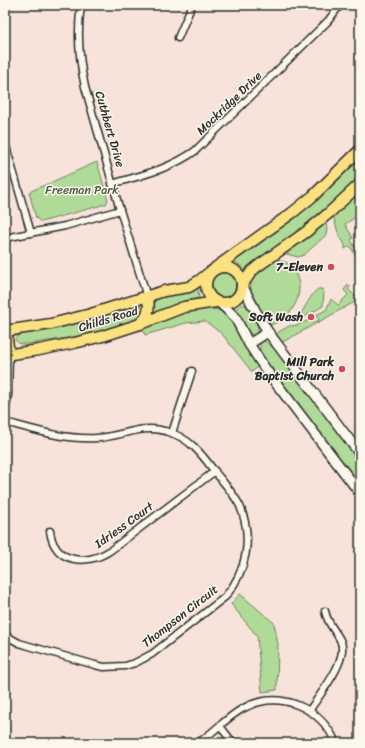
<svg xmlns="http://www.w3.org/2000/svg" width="365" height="748" viewBox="0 0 365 748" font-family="Sriracha,sans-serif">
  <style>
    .green { fill: #afda98; stroke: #6d8262 }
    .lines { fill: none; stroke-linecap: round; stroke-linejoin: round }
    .street-casing { stroke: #2b2b2b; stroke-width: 9 }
    .secondary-casing { stroke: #2b2b2b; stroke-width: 12 }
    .primary-casing { stroke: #2b2b2b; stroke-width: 13 }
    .street { stroke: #fbf7ec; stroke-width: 6 }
    .secondary { stroke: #fbf7ec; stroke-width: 9 }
    .primary { stroke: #fbe180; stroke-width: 10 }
    .poi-dot { fill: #d1495b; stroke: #fbf7ec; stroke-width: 1.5 }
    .labels { text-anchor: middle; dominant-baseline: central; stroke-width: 3; stroke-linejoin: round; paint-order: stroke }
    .street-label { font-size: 12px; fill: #2b2b2b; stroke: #fbf7ec }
    .park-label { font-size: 12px; fill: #4c5746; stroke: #fbf7ec }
    .poi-label { font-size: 12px; font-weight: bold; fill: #2b2b2b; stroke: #fbf7ec; text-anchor: end }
  </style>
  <rect width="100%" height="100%" fill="#f8e3da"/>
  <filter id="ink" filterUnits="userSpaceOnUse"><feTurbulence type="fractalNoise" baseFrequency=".025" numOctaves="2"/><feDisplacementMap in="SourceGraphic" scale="8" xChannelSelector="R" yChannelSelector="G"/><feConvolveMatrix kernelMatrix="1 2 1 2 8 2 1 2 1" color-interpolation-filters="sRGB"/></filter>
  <g filter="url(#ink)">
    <!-- green -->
    <g class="green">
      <path d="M360 156V179L320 215 246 271 234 260Z"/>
      <path d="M97 162 108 200 106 204 41 222 36 218 29 192Z"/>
      <path d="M360 190V210L357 212 359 215 345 224 353 238 351 240 360 257V263L350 246 345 249V245L338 233 333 215Z"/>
      <path d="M325 221 327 228 326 235 304 255 298 257 283 253Z"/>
      <path d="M274 259C278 260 283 261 287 263 290 265 293 269 295 273 307 293 291 321 269 325 261 315 245 289 253 277 257 270 268 265 274 259Z"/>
      <circle cx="224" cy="285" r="12"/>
      <path d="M348 285 351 286 348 289 356 297 360 293V299L281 343 276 336 277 333 289 326 298 325 311 319 313 323 319 320 316 315 326 310 331 299 338 305 348 295 344 290Z"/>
      <path d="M198 288 199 298 181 303 151 315 156 299 166 295Z"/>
      <path d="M318 289H322L324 292 323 306 301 319 298 320 297 319C303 312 312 292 318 289Z"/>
      <path d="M143 304 147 306 138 319 99 333 28 344H20L15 340 17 336 24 333 100 316Z"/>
      <path d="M243 304C251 307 262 326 256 335 244 335 242 318 235 309Z"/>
      <path d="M207 308 223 311 232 320 240 338 259 366 252 372 222 334 205 321 186 323 145 335 142 327C164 318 184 310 207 308Z"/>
      <path d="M264 341 275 348 360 461V487L264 360 260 351V343Z"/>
      <path d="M240 594 274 623 278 644 277 690 262 692 257 636 231 604Z"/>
    </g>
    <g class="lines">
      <!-- street casing -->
      <g class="street-casing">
        <g id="street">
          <path d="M81 5C77 32 79 60 85 87L120 210 147 297"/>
          <path d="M178 38 192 5"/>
          <path d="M5 143 31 233"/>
          <path d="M112 184C142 175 170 169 195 151L328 21 340 5"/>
          <path d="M5 238 65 226 120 210"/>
          <path d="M5 414 8 395 9 354"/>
          <path d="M5 422C35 430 65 440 97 438 120 437 142 424 165 431 189 437 201 453 215 472 224 483 234 494 240 506 253 538 247 571 225 597L152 654 135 663 125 666 104 667 95 665 19 643 5 635"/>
          <path d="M172 433 192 371"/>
          <path d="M50 531C54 564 88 566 111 550L215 471"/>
          <path d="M309 711C320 694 348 661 341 642 336 630 328 626 325 611"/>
          <path d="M220 726 233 743"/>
          <path d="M198 743C213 733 226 718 242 709 278 689 320 706 336 743"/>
        </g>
      </g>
      <!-- secondary casing -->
      <g class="secondary-casing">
        <g id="secondary">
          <path d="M242 285 255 310 268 332 360 454"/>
          <path d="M220 303 235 317 249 344 266 370 360 493"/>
          <path d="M249 344 268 332"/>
        </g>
      </g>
      <!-- primary casing -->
      <g class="primary-casing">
        <g id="primary">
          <circle cx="224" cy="285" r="18"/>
          <path d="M215 268 292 213 313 196 360 150"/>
          <path d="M242 285 252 271 258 266 306 232 329 213 360 184"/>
          <path d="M140 324C148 315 151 308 147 297"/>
          <path d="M5 331 51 324 91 314 164 291 189 287 200 280 210 272"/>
          <path d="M6 331 9 354"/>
          <path d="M5 355 39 350 74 343 103 336 140 324 184 307 216 302"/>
        </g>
      </g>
      <!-- street -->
      <use href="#street" class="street"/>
      <!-- secondary -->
      <use href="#secondary" class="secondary"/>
      <!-- primary -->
      <use href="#primary" class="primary"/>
    </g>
  </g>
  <!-- markers -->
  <g class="poi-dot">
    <circle cx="331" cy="267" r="4"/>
    <circle cx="311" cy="317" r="4"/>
    <circle cx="342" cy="369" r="4"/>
  </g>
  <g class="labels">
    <!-- street labels -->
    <g class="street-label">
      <text transform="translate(229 103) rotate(-44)">Mockridge Drive</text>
      <text transform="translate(110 129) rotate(74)">Cuthbert Drive</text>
      <text transform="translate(108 319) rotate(-17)">Childs Road</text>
      <text transform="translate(124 525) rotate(-36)">Idriess Court</text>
      <text transform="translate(180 616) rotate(-38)">Thompson Circuit</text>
    </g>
    <!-- park labels -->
    <g class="park-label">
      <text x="82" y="190">Freeman Park</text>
    </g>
    <!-- poi labels -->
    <g class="poi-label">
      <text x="323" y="267">7-Eleven</text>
      <text x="303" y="317">Soft Wash</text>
      <text x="334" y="362">Mill Park<tspan x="334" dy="14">Baptist Church</tspan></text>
    </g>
  </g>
  <!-- margin -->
  <rect width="365" height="748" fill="none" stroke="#fbf7ec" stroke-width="20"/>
  <rect x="10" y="10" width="345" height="728" fill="none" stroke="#2b2b2b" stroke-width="1.5" filter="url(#ink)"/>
</svg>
